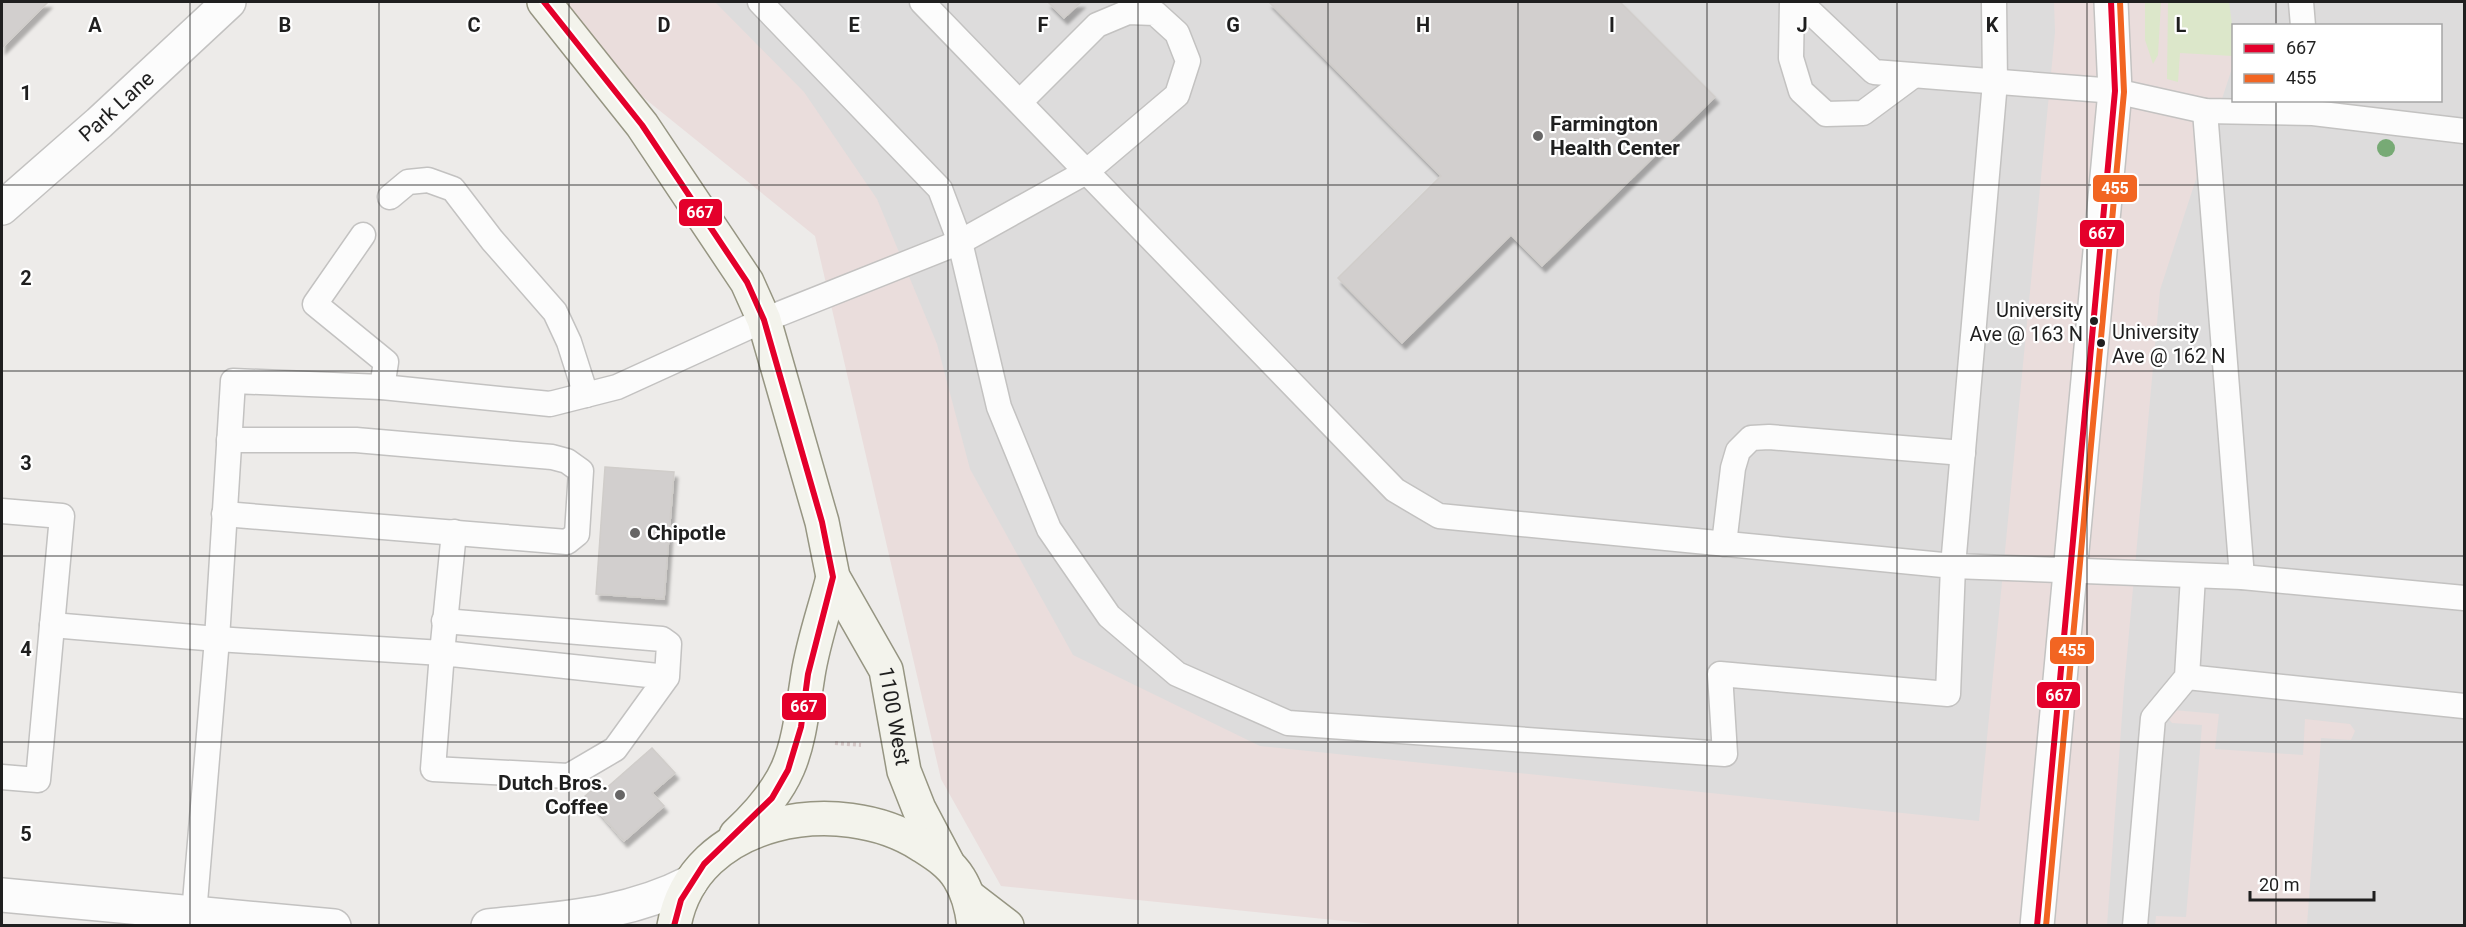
<svg xmlns="http://www.w3.org/2000/svg" width="2466" height="927" viewBox="0 0 2466 927" font-family="Roboto,sans-serif">
  <style>
    .commercial { fill: #eadddc; fill-rule: evenodd }
    .grass { fill: #dce7ca }
    .parking { fill: #dddcdc }
    .building { fill: #d2cfce; stroke: #d0cdca; stroke-width: 1.5; filter: url(#shadow) }
    .lines { fill: none; stroke-linecap: round; stroke-linejoin: round }
    .service-casing { stroke: #c3c2c1; stroke-width: 27 }
    .minor-casing { stroke: #c3c2c1; stroke-width: 36 }
    .tertiary-casing { stroke: #c3c2c1; stroke-width: 36 }
    .secondary-casing { stroke: #969582; stroke-width: 36 }
    .path { stroke: #d6c9c8; stroke-width: 4; stroke-dasharray: 3 3; stroke-linecap: butt }
    .service { stroke: #fcfcfc; stroke-width: 24 }
    .minor { stroke: #fcfcfc; stroke-width: 33 }
    .tertiary { stroke: #fcfcfc; stroke-width: 33 }
    .secondary { stroke: #f3f3ec; stroke-width: 33 }
    .bus-1-casing { stroke: #fff; stroke-width: 10 }
    .bus-2-casing { stroke: #fff; stroke-width: 10 }
    .bus-1 { stroke: #e4002b; stroke-width: 6 }
    .bus-2 { stroke: #f26522; stroke-width: 6 }
    .tree { fill: #77aa75 }
    .grid { fill: none; stroke: #1f1f1f; stroke-width: 1.5; stroke-opacity: 0.55 }
    .poi-dot { fill: #676666; stroke: #fff; stroke-width: 2 }
    .bus-dot { fill: #1f1f1f; stroke: #fff; stroke-width: 2 }
    .labels { text-anchor: middle; dominant-baseline: central; stroke-width: 4.5; stroke-linejoin: round; paint-order: stroke }
    .bus-label { font-size: 20px; fill: #1f1f1f; stroke: #fff; text-anchor: end }
    .street-label { font-size: 21px; fill: #1f1f1f; stroke: #fff }
    .poi-label { font-size: 21px; font-weight: bold; fill: #1f1f1f; stroke: #fff; text-anchor: start }
    .grid-label { font-size: 20px; text-anchor: middle; font-weight: bold; fill: #1f1f1f; stroke: #fff; stroke-width: 4.5; stroke-linejoin: round; paint-order: stroke }
    .line-badge { stroke: #fff; stroke-width: 2 }
    .badge-label { font-size: 16px; text-anchor: middle; font-weight: bold; fill: #fff }
  </style>
  <defs>
    <filter id="shadow"><feDropShadow dx="3.5" dy="6" stdDeviation="1.5" flood-color="#0004"/></filter>
  </defs>
  <rect width="100%" height="100%" fill="#edebe9"/>
  <!-- commercial -->
  <path class="commercial" d="M525 2H2464V925L1393 926 1001 886 941 779 815 236ZM2234 26H2440V100H2234Z"/>
  <!-- grass -->
  <g class="grass">
    <path d="M2145 2H2161L2158 55 2153 64 2145 40Z"/>
    <path d="M2168 2H2237L2233 56 2180 53 2178 82 2167 79Z"/>
  </g>
  <!-- parking -->
  <g class="parking">
    <path d="M715 2H1048L1064 18 1081 2H1269L1441 176 1338 278 1402 343 1511 235 1542 266 1715 97 1620 2H2054L2055 32 1979 821 1260 746 1073 655 970 469 937 344 877 199 804 92Z"/>
    <path d="M2229 2H2464V925H2307L2321 738 2351 740 2355 731 2350 724 2305 719 2303 755 2215 749 2219 714 2173 710 2167 717 2172 723 2202 725 2186 917 2156 916 2155 925 2107 926 2124 688 2160 290 2233 65 2234 100H2440V26H2234L2233 32Z"/>
  </g>
  <!-- building -->
  <g class="building">
    <path d="M2 2H48L2 48Z"/>
    <path d="M1048 2H1081L1064 18Z"/>
    <path d="M1269 2H1620L1715 97 1542 266 1511 235 1402 343 1338 278 1441 176Z"/>
    <path d="M605 467 674 472 664 599 596 594Z"/>
    <path d="M652 748 675 773 652 793 664 806 624 841 585 796 598 785 603 791Z"/>
  </g>
  <g class="lines">
    <!-- service casing -->
    <g class="service-casing">
      <g id="service">
        <path d="M760 2 940 189 960 242 1086 172 1177 95 1188 61 1177 33 1155 13 1128 12 1097 25 1020 102"/>
        <path d="M1792 2 1791 58 1801 91 1826 114 1863 113 1913 76"/>
        <path d="M1800 2 1874 72 2115 91 2205 111 2313 113 2464 131"/>
        <path d="M1994 2 1995 82 1953 566 2242 577 2464 598"/>
        <path d="M2301 2 2303 26"/>
        <path d="M2205 111 2242 577"/>
        <path d="M390 197 408 182 428 180 453 189 492 240 555 312 569 342 586 395"/>
        <path d="M363 235 315 304 386 362 382 387"/>
        <path d="M2 511 62 516 38 780 2 777"/>
        <path d="M224 514 567 542 577 534 581 471 567 461 552 457 356 440H229"/>
        <path d="M1724 544 1733 468 1738 451 1751 438 1769 437 1963 453"/>
        <path d="M444 621 662 639 669 644 667 677 615 749 569 776 433 769 442 653 667 677"/>
        <path d="M52 625 217 639 442 653 454 532"/>
        <path d="M2187 677 2464 706"/>
        <path d="M194 914 217 639 233 381 382 387 550 404 617 387 764 320 960 242 999 407 1049 529 1109 616 1177 674 1288 723 1725 754 1720 674 1948 694 1953 566 1439 516 1395 490 922 2"/>
        <path d="M2135 926 2153 718 2187 677 2193 576"/>
      </g>
    </g>
    <!-- minor casing -->
    <g class="minor-casing">
      <g id="minor">
        <path d="M2 895 334 926"/>
        <path d="M488 926C560 918 625 916 691 882"/>
        <path d="M2037 926 2115 91 2111 2"/>
      </g>
    </g>
    <!-- tertiary casing -->
    <g class="tertiary-casing">
      <g id="tertiary">
        <path id="s1" d="M2 208 99 123 229 2"/>
      </g>
    </g>
    <!-- secondary casing -->
    <g class="secondary-casing">
      <g id="secondary">
        <path id="s2" d="M544 2 642 125 747 282 764 320 822 522 833 577 886 670 904 771 919 809 947 862"/>
        <path d="M736 835C796 779 796 752 808 675 813 642 825 609 833 577"/>
        <path d="M968 896 1007 926"/>
        <path d="M674 926C693 817 840 793 921 845 935 854 950 863 959 878 968 892 972 909 974 926"/>
      </g>
    </g>
    <!-- path -->
    <path class="path" d="M835 743 861 745"/>
    <!-- service -->
    <use href="#service" class="service"/>
    <!-- minor -->
    <use href="#minor" class="minor"/>
    <!-- tertiary -->
    <use href="#tertiary" class="tertiary"/>
    <!-- secondary -->
    <use href="#secondary" class="secondary"/>
    <!-- bus-1 casing -->
    <g class="bus-1-casing">
      <g id="bus-1">
        <path d="M544 2 642 125 747 282 764 320 822 522 833 577 808 674 801 727 788 770 772 798 704 864 681 900 674 926"/>
        <path d="M2037 926 2115 91 2111 2"/>
      </g>
    </g>
    <!-- bus-2 casing -->
    <g class="bus-2-casing">
      <path id="bus-2" d="M2046 926 2124 92 2120 2"/>
    </g>
    <!-- bus-1 -->
    <use href="#bus-1" class="bus-1"/>
    <!-- bus-2 -->
    <use href="#bus-2" class="bus-2"/>
  </g>
  <!-- trees -->
  <circle class="tree" cx="2386" cy="148" r="9"/>
  <!-- grid -->
  <path class="grid" d="M190 2V926M379 2V926M569 2V926M759 2V926M948 2V926M1138 2V926M1328 2V926M1518 2V926M1707 2V926M1897 2V926M2087 2V926M2276 2V26M2276 100V926M2 185H2464M2 371H2464M2 556H2464M2 742H2464"/>
  <!-- markers -->
  <g class="poi-dot">
    <circle cx="1538" cy="136" r="6"/>
    <circle cx="635" cy="533" r="6"/>
    <circle cx="620" cy="795" r="6"/>
  </g>
  <g class="bus-dot">
    <circle cx="2094" cy="321" r="5"/>
    <circle cx="2101" cy="343" r="5"/>
  </g>
  <g class="labels">
    <!-- bus labels -->
    <g class="bus-label">
      <text x="2083" y="310">University<tspan x="2083" dy="24">Ave @ 163 N</tspan></text>
      <text x="2112" y="332" text-anchor="start">University<tspan x="2112" dy="24">Ave @ 162 N</tspan></text>
    </g>
    <!-- street labels -->
    <g class="street-label">
      <text stroke="none"><textPath href="#s1" startOffset="153">Park Lane</textPath></text>
      <text stroke="none"><textPath href="#s2" startOffset="808">1100 West</textPath></text>
    </g>
    <!-- poi labels -->
    <g class="poi-label">
      <text x="1550" y="124">Farmington<tspan x="1550" dy="24">Health Center</tspan></text>
      <text x="647" y="533">Chipotle</text>
      <text x="608" y="783" text-anchor="end">Dutch Bros.<tspan x="608" dy="24">Coffee</tspan></text>
    </g>
  </g>
  <g class="grid-label">
    <text x="95" y="32">A</text>
    <text x="285" y="32">B</text>
    <text x="474" y="32">C</text>
    <text x="664" y="32">D</text>
    <text x="854" y="32">E</text>
    <text x="1043" y="32">F</text>
    <text x="1233" y="32">G</text>
    <text x="1423" y="32">H</text>
    <text x="1612" y="32">I</text>
    <text x="1802" y="32">J</text>
    <text x="1992" y="32">K</text>
    <text x="2181" y="32">L</text>
    <text x="26" y="100">1</text>
    <text x="26" y="285">2</text>
    <text x="26" y="470">3</text>
    <text x="26" y="656">4</text>
    <text x="26" y="841">5</text>
  </g>
  <g class="line-badge">
    <rect x="2092" y="174" width="46" height="29" rx="6" fill="#f26522"/>
    <rect x="678" y="198" width="45" height="29" rx="6" fill="#e4002b"/>
    <rect x="2079" y="219" width="46" height="29" rx="6" fill="#e4002b"/>
    <rect x="2049" y="636" width="46" height="29" rx="6" fill="#f26522"/>
    <rect x="2036" y="681" width="45" height="28" rx="6" fill="#e4002b"/>
    <rect x="781" y="692" width="46" height="29" rx="6" fill="#e4002b"/>
  </g>
  <g class="badge-label">
    <text x="2115" y="194">455</text>
    <text x="700" y="218">667</text>
    <text x="2102" y="239">667</text>
    <text x="2072" y="656">455</text>
    <text x="2059" y="701">667</text>
    <text x="804" y="712">667</text>
  </g>
  <!-- border -->
  <rect width="2466" height="927" fill="none" stroke="#1f1f1f" stroke-width="6"/>
  <!-- legend -->
  <rect x="2232" y="24" width="210" height="78" fill="#ffffff" stroke="#a5a5a5" stroke-width="1.5"/>
  <rect x="2244" y="44" width="30" height="9" fill="#e4002b" stroke="#a5a5a5" stroke-width="1.5"/>
  <text x="2286" y="54" font-size="18" fill="#1f1f1f">667</text>
  <rect x="2244" y="74" width="30" height="9" fill="#f26522" stroke="#a5a5a5" stroke-width="1.5"/>
  <text x="2286" y="84" font-size="18" fill="#1f1f1f">455</text>
  <!-- scale -->
  <path d="M2250 891v9h124v-9" fill="none" stroke="#1f1f1f" stroke-width="3"/>
  <text x="2259" y="891" font-size="18" fill="#1f1f1f" stroke="#ffffff" stroke-width="4.5" paint-order="stroke">20 m</text>
</svg>
